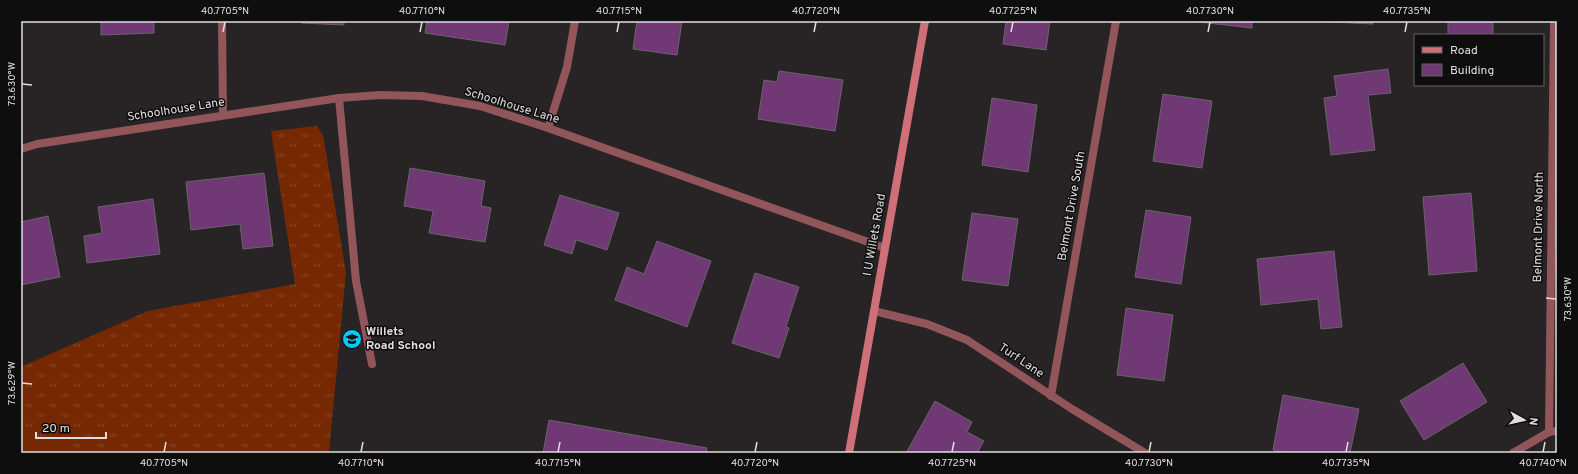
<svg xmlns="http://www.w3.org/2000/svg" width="1578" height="474" viewBox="0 0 1578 474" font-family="Overpass,sans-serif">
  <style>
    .grass { fill: url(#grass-tufts) }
    .pitch { fill: #752802 }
    .building { fill: #703875; stroke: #686568 }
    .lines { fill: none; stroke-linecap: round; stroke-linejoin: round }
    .service { stroke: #92565a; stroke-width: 8 }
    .minor { stroke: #92565a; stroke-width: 8 }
    .secondary { stroke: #cf7078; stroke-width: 8 }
    .ticks { fill: none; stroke: #e0dddf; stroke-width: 1.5 }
    .labels { text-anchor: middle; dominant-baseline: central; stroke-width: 3; stroke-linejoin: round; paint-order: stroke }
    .street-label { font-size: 12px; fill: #e0dddf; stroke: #0f0e0e }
    .poi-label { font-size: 12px; font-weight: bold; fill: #e0dddf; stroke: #0f0e0e; text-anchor: start }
    .neatline { fill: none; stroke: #e0dddf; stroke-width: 1.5 }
    .ticks-label { font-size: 10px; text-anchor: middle; fill: #e0dddf }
  </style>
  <defs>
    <pattern id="grass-tufts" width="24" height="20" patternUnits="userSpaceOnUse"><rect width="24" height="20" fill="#752802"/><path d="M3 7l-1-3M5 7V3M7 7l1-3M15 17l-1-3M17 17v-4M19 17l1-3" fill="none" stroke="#884726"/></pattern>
  </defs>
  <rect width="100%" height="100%" fill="#282425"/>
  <!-- grass -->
  <path class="grass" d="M317 126 323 135 346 272 329 453H21V367L148 311 295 284 271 131Z"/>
  <!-- pitch -->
  <path class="pitch" d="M66 428 75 453H21V441L32 440Z"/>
  <!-- building -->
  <g class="building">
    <path d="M101 21H154V33L101 35Z"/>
    <path d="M301 21H344V25L301 23Z"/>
    <path d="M427 21H509L505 45 425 33Z"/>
    <path d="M637 21H682L677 55 633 49Z"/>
    <path d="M1006 21H1050L1046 50 1003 44Z"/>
    <path d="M1190 21H1252V28Z"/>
    <path d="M1309 21H1373V24Z"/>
    <rect x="1448" y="21" width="45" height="14"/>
    <path d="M1388 69 1391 93 1368 95 1375 150 1331 155 1324 98 1337 96 1334 76Z"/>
    <path d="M779 71 843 80 835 131 758 119 764 80 777 82Z"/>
    <path d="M1163 94 1212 101 1202 168 1153 161Z"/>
    <path d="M992 98 1037 105 1028 172 982 165Z"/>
    <path d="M410 168 485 181 481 206 491 208 485 242 429 233 433 211 404 206Z"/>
    <path d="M264 173 273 246 243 249 240 224 191 230 186 182Z"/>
    <path d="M1471 193 1477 271 1429 275 1423 197Z"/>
    <path d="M560 195 619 213 607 250 576 240 572 254 544 245Z"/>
    <path d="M153 199 160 254 87 263 84 236 102 233 98 207Z"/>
    <path d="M1146 210 1191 217 1181 284 1135 277Z"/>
    <path d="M972 213 1018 219 1008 286 962 280Z"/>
    <path d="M48 216 60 277 21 285V222Z"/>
    <path d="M657 241 711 261 687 327 615 300 627 267 644 274Z"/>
    <path d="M1334 251 1342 327 1321 329 1318 299 1261 305 1257 259Z"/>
    <path d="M755 273 799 287 786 327 789 328 779 358 732 343Z"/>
    <path d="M1126 308 1173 315 1164 381 1117 375Z"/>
    <path d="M1463 363 1487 402 1424 440 1400 401Z"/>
    <path d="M1283 395 1359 409 1350 453H1286L1273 450Z"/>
    <path d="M935 401 972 422 967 432 984 441 977 453H906Z"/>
    <path d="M549 420 707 448 706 453H543Z"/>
  </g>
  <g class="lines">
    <!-- service -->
    <path class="service" d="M339 98 356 281 372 364"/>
    <!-- minor -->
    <g class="minor">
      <path d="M222 21 223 115"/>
      <path d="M548 128 567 67 575 21"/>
      <path d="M21 149 37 144 339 98 380 95 422 96 480 106 548 128 885 248"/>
      <path d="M874 311 927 324 967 340 1072 409 1145 453"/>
      <path d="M1051 396 1116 21"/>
      <path d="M1549 432 1554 21"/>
      <path d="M1513 453 1549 432 1557 431"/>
    </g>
    <!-- secondary -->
    <path class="secondary" d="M849 453 925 21"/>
  </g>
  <!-- ticks -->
  <path class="ticks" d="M223 32 225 22M420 32 422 22M617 32 619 22M814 32 816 22M1011 32 1013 22M1208 32 1210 22M1405 32 1407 22M22 84 32 85M1546 298 1556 299M22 383 32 384M164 452 166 442M361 452 363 442M558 452 560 442M755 452 757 442M952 452 954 442M1149 452 1151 442M1346 452 1348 442M1543 452 1545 442"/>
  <!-- icons -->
  <defs>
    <g id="school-disc" transform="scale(1)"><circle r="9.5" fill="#00cbf8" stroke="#0f0e0e"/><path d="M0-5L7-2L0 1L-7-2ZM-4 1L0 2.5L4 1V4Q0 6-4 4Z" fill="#111"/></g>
  </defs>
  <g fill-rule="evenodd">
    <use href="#school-disc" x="352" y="339"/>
  </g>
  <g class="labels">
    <!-- street labels -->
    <g class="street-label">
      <text transform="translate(512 106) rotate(17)">Schoolhouse Lane</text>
      <text transform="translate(176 110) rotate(-9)">Schoolhouse Lane</text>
      <text transform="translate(1072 206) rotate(-80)">Belmont Drive South</text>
      <text transform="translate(1539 227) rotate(-89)">Belmont Drive North</text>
      <text transform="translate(875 235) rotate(-80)">I U Willets Road</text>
      <text transform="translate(1021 361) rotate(34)">Turf Lane</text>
    </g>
    <!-- poi labels -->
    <g class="poi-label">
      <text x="366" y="332">Willets<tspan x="366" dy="14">Road School</tspan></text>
    </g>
  </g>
  <!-- border -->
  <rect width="1578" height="474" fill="none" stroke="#0f0e0e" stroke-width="44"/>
  <!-- legend -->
  <rect x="1414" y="34" width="130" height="52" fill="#0f0e0e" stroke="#636162"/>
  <rect x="1422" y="47" width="20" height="6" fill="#cf7078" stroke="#636162"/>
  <text x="1450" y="54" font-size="12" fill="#e0dddf">Road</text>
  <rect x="1422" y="64" width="20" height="12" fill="#703875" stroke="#636162"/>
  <text x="1450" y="74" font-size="12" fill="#e0dddf">Building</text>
  <!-- north arrow -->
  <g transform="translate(1524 420) rotate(98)" stroke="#0f0e0e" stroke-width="3" paint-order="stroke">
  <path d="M0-3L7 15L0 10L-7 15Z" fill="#e0dddf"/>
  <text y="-6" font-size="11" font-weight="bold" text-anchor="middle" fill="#e0dddf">N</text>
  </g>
  <!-- scale -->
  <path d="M36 432v6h70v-6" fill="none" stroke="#e0dddf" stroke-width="2"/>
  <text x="42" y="432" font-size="12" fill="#e0dddf" stroke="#0f0e0e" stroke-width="3" paint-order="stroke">20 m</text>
  <rect x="22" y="22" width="1534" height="430" class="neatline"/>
  <g class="ticks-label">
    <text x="225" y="14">40.7705°N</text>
    <text x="422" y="14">40.7710°N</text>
    <text x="619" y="14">40.7715°N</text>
    <text x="816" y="14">40.7720°N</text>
    <text x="1013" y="14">40.7725°N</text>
    <text x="1210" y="14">40.7730°N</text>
    <text x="1407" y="14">40.7735°N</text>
    <text transform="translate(11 84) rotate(-90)" y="4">73.630°W</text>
    <text transform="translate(1567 299) rotate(-90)" y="4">73.630°W</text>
    <text transform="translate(11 383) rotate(-90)" y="4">73.629°W</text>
    <text x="164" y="466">40.7705°N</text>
    <text x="361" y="466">40.7710°N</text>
    <text x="558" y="466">40.7715°N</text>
    <text x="755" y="466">40.7720°N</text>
    <text x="952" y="466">40.7725°N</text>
    <text x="1149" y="466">40.7730°N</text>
    <text x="1346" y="466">40.7735°N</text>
    <text x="1543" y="466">40.7740°N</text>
  </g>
</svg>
